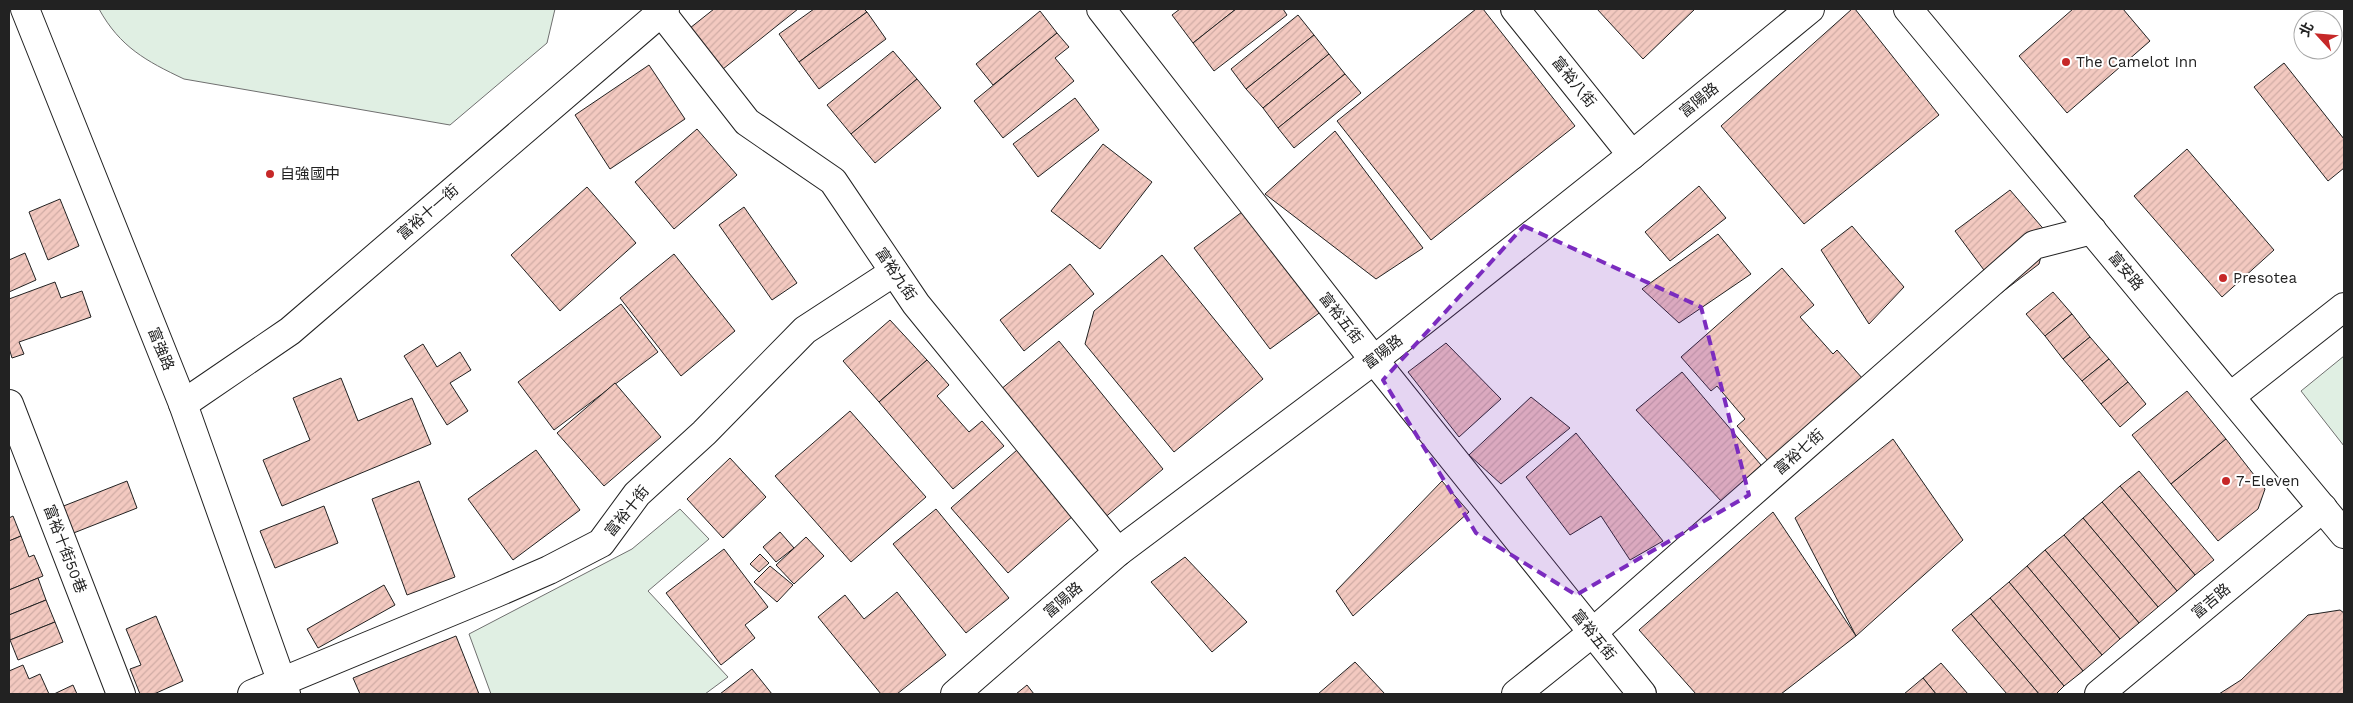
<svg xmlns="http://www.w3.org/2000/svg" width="2353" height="703" viewBox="0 0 2353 703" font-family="'Work Sans','Noto Sans TC',sans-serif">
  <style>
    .green { fill: #e0efe3; stroke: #6f6f6f }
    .building { fill: url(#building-hatch); stroke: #222 }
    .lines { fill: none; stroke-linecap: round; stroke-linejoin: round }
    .minor-casing { stroke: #222; stroke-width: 30 }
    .minor { stroke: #fff; stroke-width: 28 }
    .marked { fill: #7b2cbf; fill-opacity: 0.2; stroke: #7b2cbf; stroke-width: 4; stroke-dasharray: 10 6; stroke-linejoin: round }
    .poi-dot { fill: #c62828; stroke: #fff; stroke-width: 2 }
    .labels { text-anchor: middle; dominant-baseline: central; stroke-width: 4; stroke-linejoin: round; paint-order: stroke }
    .poi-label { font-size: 15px; fill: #222; stroke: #fff; text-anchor: start }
    .street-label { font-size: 15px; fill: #222; stroke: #fff }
  </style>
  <defs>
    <pattern id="building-hatch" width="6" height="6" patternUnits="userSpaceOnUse" patternTransform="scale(1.25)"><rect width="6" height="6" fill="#f3c9c0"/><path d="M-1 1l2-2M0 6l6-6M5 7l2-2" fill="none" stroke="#d0aca5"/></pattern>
  </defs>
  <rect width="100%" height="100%" fill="#fff"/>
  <!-- green -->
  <g class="green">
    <path d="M99 9H555L547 43 450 125 184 79C146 61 120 47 99 9Z"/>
    <path d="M2344 356V446L2301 391Z"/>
    <path d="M680 509 709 539 648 591 728 677 705 694H491L469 634 632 549Z"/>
  </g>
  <!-- building -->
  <g class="building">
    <path d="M714 9H798L723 69 690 28Z"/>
    <path d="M814 9H864L867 12 799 62 779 34Z"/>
    <path d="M1180 9H1236L1193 43 1172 15Z"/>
    <path d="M1236 9H1283L1287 15 1214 71 1193 43Z"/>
    <path d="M1476 9H1483L1575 126 1431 240 1337 121Z"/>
    <path d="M1597 9H1695L1643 59Z"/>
    <path d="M1852 9H1855L1939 115 1804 224 1721 126Z"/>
    <path d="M2073 9H2123L2150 41 2067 113 2019 56Z"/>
    <path d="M1040 11 1057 33 993 85 976 64Z"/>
    <path d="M867 12 886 39 819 89 799 62Z"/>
    <path d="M1298 15 1314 35 1246 89 1231 69Z"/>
    <path d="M1057 33 1069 47 1055 58 1074 81 1003 138 974 101Z"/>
    <path d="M1314 35 1329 54 1263 108 1246 89Z"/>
    <path d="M893 51 917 79 851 134 827 105Z"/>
    <path d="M1329 54 1345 74 1278 128 1263 108Z"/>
    <path d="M2284 63 2344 139V168L2328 181 2254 87Z"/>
    <path d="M649 65 685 119 610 169 575 115Z"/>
    <path d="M1345 74 1361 93 1294 148 1278 128Z"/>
    <path d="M917 79 941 108 875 163 851 134Z"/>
    <path d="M1075 98 1099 130 1038 177 1013 144Z"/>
    <path d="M697 129 737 175 674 229 635 182Z"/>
    <path d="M1335 131 1423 248 1376 279 1265 194Z"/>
    <path d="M1103 144 1152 182 1100 249 1051 211Z"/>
    <path d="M2187 149 2274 250 2222 297 2134 196Z"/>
    <path d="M1699 186 1726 218 1670 261 1645 232Z"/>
    <path d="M587 187 636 243 560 311 511 255Z"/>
    <path d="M2010 190 2047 233 2039 264 2001 293 1955 231Z"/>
    <path d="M60 199 79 246 48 260 29 212Z"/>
    <path d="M744 207 797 283 772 300 719 225Z"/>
    <path d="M1246 209 1322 311 1270 349 1194 248Z"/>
    <path d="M1852 226 1904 287 1869 324 1821 250Z"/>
    <path d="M1718 234 1751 274 1679 323 1642 289Z"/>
    <path d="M25 253 36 280 9 292V260Z"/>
    <path d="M674 254 735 331 681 376 620 298Z"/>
    <path d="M1162 255 1263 379 1174 452 1085 344 1094 311Z"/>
    <path d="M1070 264 1094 294 1024 351 1000 320Z"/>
    <path d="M1782 268 1814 305 1800 317 1833 354 1837 350 1863 379 1769 462 1737 426 1745 419 1717 386 1711 391 1681 357Z"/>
    <path d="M55 282 61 298 82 291 91 317 19 342 24 354 12 358 9 348V299Z"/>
    <path d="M2053 292 2072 314 2045 336 2026 314Z"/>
    <path d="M621 304 658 352 554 430 518 382Z"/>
    <path d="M2072 314 2090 337 2063 359 2045 336Z"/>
    <path d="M890 320 927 360 879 402 843 361Z"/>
    <path d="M2090 337 2109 359 2082 381 2063 359Z"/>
    <path d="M1059 341 1163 469 1103 519 1000 390Z"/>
    <path d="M1446 343 1501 399 1459 437 1408 372Z"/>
    <path d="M423 344 437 367 460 352 471 370 450 383 468 411 447 425 404 356Z"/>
    <path d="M2109 359 2128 382 2101 404 2082 381Z"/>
    <path d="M927 360 949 385 937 396 969 432 982 421 1004 446 953 489 879 402Z"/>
    <path d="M1682 372 1761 465 1722 502 1636 410Z"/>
    <path d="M341 378 358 421 412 398 431 444 282 506 263 460 310 440 293 398Z"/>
    <path d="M2128 382 2146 404 2120 427 2101 404Z"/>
    <path d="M615 383 661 437 604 486 557 433Z"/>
    <path d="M2187 391 2226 439 2171 484 2132 435Z"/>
    <path d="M1531 397 1570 428 1501 484 1469 455Z"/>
    <path d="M850 411 926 497 851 562 775 476Z"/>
    <path d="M1576 433 1663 541 1630 560 1601 516 1570 535 1526 477Z"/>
    <path d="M1893 439 1963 540 1856 636 1795 518Z"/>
    <path d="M2226 439 2265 489 2258 509 2218 541 2171 484Z"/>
    <path d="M536 450 580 510 513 560 468 499Z"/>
    <path d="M1017 450 1074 515 1008 573 951 508Z"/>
    <path d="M730 458 766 497 723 538 687 499Z"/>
    <path d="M2139 471 2214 560 2195 575 2120 486Z"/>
    <path d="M127 481 137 508 66 536 56 509Z"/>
    <path d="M419 481 455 577 407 595 372 499Z"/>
    <path d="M1442 481 1469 512 1353 616 1336 591Z"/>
    <path d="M2120 486 2195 575 2177 591 2102 502Z"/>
    <path d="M2102 502 2177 591 2158 607 2083 518Z"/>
    <path d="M324 506 338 543 275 568 260 531Z"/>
    <path d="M936 509 1009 598 966 633 893 544Z"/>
    <path d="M1773 512 1856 636 1781 694H1696L1639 630Z"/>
    <path d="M13 516 21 536 9 541V518Z"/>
    <path d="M2083 518 2158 607 2139 623 2064 535Z"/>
    <path d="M780 532 794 548 776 562 763 547Z"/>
    <path d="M2064 535 2139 623 2120 639 2045 550Z"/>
    <path d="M21 536 29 557 34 555 43 576 9 590V541Z"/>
    <path d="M806 537 824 556 794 584 776 565Z"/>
    <path d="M724 549 768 607 745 625 755 638 721 665 666 593Z"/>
    <path d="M2045 550 2120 639 2102 655 2027 566Z"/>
    <path d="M760 554 769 563 759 572 750 564Z"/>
    <path d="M1185 557 1247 622 1212 652 1151 582Z"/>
    <path d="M770 566 793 585 777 602 754 582Z"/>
    <path d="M2027 566 2102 655 2083 671 2009 582Z"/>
    <path d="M38 578 46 600 9 615V590Z"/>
    <path d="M2009 582 2083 671 2064 686 1990 598Z"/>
    <path d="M384 585 395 605 318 648 307 629Z"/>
    <path d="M897 592 946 655 897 694H881L818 617 845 595 864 619Z"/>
    <path d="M1990 598 2064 686 2056 694H2039L1971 614Z"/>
    <path d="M46 600 55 622 10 640 9 615Z"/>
    <path d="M2340 610 2344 613V694H2219L2241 680 2308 615Z"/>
    <path d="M1971 614 2039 694H2007L1952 630Z"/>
    <path d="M156 616 183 681 154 694H140L130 669 141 665 126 629Z"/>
    <path d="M55 622 63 642 18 660 10 640Z"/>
    <path d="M456 636 479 694H360L353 678Z"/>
    <path d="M1355 662 1385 694H1318Z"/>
    <path d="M1941 663 1968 694H1936L1923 678Z"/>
    <path d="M23 665 29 679 40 674 49 694H9V671Z"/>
    <path d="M752 669 772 694H720Z"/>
    <path d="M1923 678 1936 694H1904Z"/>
    <path d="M73 685 77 694H54Z"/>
    <path d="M1027 685 1034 694H1016Z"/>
  </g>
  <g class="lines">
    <!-- minor casing -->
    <g class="minor-casing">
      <g id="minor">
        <path d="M25 9 183 404 286 694"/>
        <path d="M1101 9 1374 360 1642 694"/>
        <path d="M1515 9 1632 155"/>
        <path d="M1908 9 2344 534"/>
        <path d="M661 12 747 122 833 181 916 304 1118 552"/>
        <path d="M2231 396 2344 307"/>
        <path d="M9 404 121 694"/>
        <path d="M183 404 290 331 665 9"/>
        <path d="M252 694 496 593 549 570 601 543 637 494 704 433 805 330 894 272"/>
        <path d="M955 694 1118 552 1374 360 1632 155 1810 9"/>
        <path d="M1516 694 1592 633 2034 245 2092 230"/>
        <path d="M2099 694 2323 508"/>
      </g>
    </g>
    <!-- minor -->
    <use href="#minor" class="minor"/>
  </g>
  <!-- marked area -->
  <path class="marked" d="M1524 226 1701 307 1749 495 1576 595 1476 533 1383 380Z"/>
  <!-- markers -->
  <g class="poi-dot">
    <circle cx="2066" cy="62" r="5"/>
    <circle cx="270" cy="174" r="5"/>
    <circle cx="2223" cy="278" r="5"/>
    <circle cx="2226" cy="481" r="5"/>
  </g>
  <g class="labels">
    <!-- poi labels -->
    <g class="poi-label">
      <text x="2076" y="62">The Camelot Inn</text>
      <text x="280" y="174">自強國中</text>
      <text x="2233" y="278">Presotea</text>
      <text x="2236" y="481">7-Eleven</text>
    </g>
    <!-- street labels -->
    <g class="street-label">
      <text transform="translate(1574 82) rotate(51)">富裕八街</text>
      <text transform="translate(1699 100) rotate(-39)">富陽路</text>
      <text transform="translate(428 212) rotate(-41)">富裕十一街</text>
      <text transform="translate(2126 271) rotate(50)">富安路</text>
      <text transform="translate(896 274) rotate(56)">富裕九街</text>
      <text transform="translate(1341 318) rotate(52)">富裕五街</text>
      <text transform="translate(161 349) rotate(68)">富強路</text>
      <text transform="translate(1383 352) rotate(-38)">富陽路</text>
      <text transform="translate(1799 452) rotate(-41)">富裕七街</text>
      <text transform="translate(627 511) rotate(-51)">富裕十街</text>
      <text transform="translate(65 549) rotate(69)">富裕十街50巷</text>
      <text transform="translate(1063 600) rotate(-41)">富陽路</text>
      <text transform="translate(2211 601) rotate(-40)">富吉路</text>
      <text transform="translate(1594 635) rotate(51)">富裕五街</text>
    </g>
  </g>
  <!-- border -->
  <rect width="2353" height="703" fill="none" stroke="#222222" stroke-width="20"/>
  <!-- north arrow -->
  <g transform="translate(2318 35) rotate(296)"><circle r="24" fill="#ffffff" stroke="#a7a7a7"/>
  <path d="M0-4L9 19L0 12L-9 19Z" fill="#c62828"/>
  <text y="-8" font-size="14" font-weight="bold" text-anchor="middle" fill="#222222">北</text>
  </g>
</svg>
